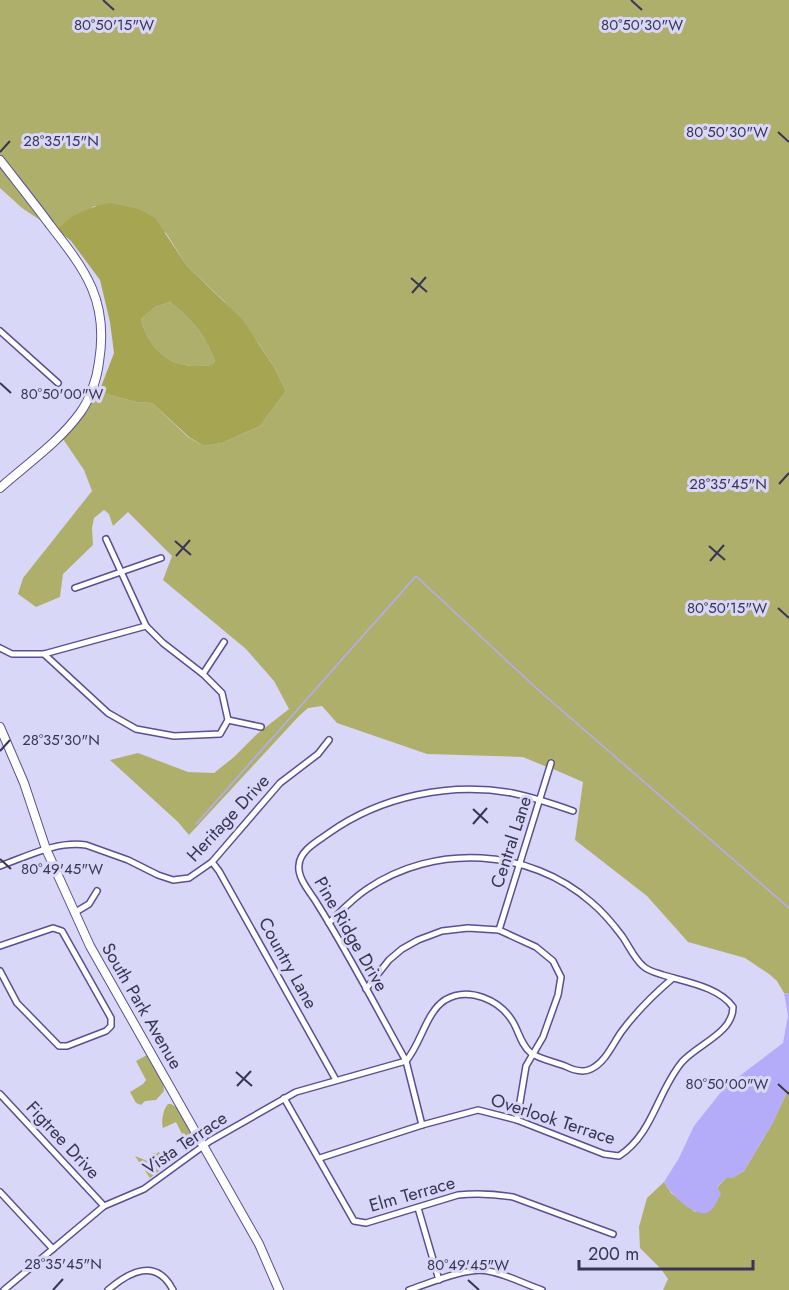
<svg xmlns="http://www.w3.org/2000/svg" width="789" height="1290" viewBox="0 0 789 1290" font-family="Jost,sans-serif">
  <style>
    .green { fill: #afaf6c }
    .forest { fill: #a6a652; fill-rule: evenodd }
    .water { fill: #b4acf8 }
    .lines { fill: none; stroke-linecap: round; stroke-linejoin: round }
    .stream { stroke: #b4acf8; stroke-width: 1.5 }
    .street-casing { stroke: #5a4f93; stroke-width: 8 }
    .secondary-casing { stroke: #5a4f93; stroke-width: 10 }
    .street { stroke: #fff; stroke-width: 5 }
    .secondary { stroke: #fff; stroke-width: 8 }
    .ticks { fill: none; stroke: #383453; stroke-width: 2 }
    .labels { text-anchor: middle; dominant-baseline: central; stroke-width: 6; stroke-linejoin: round; paint-order: stroke }
    .street-label { font-size: 18px; fill: #383453; stroke: #d9d7f7 }
    .ticks-label { font-size: 15px; text-anchor: middle; fill: #383453; stroke: #d9d7f7; stroke-width: 6; stroke-linejoin: round; paint-order: stroke }
  </style>
  <rect width="100%" height="100%" fill="#d9d7f7"/>
  <!-- green -->
  <g class="green">
    <path d="M0 0H789V994L784 993 777 981 769 974 745 958 688 942 647 896 575 840 583 782 553 769 555 762 549 759 547 767 523 757 427 754 337 723 322 706 308 708 298 717 189 835 178 822 110 760 138 753 188 772 214 773 234 757 257 734 289 709 274 681 246 649 163 580 172 556 128 512 113 526 109 514 104 510 94 518 92 528 93 545 63 574 60 597 36 607 18 594 23 578 92 491 84 470 63 439 99 392 136 402 152 403 188 437 204 446 222 443 260 426 286 391 274 367 259 344 224 301 187 266 166 233 94 206 58 230 0 155Z"/>
    <path d="M0 165 46 224 22 208 0 188Z"/>
    <path d="M170 302C192 320 204 333 215 361L211 365C201 366 191 367 181 364 161 360 145 338 141 319L155 307Z"/>
    <path d="M147 1055 163 1081 164 1091 156 1100 145 1101 141 1105 136 1103 130 1092 143 1084 146 1080 136 1061Z"/>
    <path d="M789 1088V1290H663L668 1279 661 1269 640 1248 639 1227 647 1198 664 1182 671 1193 695 1212 726 1178H732L744 1171 772 1124Z"/>
    <path d="M168 1104H171L178 1108 195 1142H186L176 1122 163 1128C161 1122 163 1109 168 1104Z"/>
    <path d="M158 1152 175 1159 150 1178 135 1156 150 1162 153 1153 157 1154Z"/>
  </g>
  <!-- forest -->
  <path class="forest" d="M110 203 139 209 155 218 187 266 242 319 274 367 286 391 260 426 222 443 204 446 189 437 152 403 136 402 99 392 114 353 110 322 100 280 71 241 58 230C68 215 93 206 110 203ZM170 302C193 321 204 333 215 361L211 365C201 366 191 367 181 364 161 360 145 338 141 319L155 307Z"/>
  <!-- water -->
  <path class="water" d="M784 993 789 994V1088L772 1124 744 1171 732 1178H726L717 1187 721 1194C717 1200 714 1211 706 1213 692 1216 670 1193 664 1182L679 1158 694 1126 725 1087 783 1043 788 1016Z"/>
  <g class="lines">
    <!-- stream -->
    <path class="stream" d="M196 824 416 576 535 687 789 908"/>
    <!-- street casing -->
    <g class="street-casing">
      <g id="street">
        <path d="M0 331 58 383"/>
        <path d="M106 539 146 626"/>
        <path d="M75 588 161 558"/>
        <path d="M0 648 12 654H44L146 626 163 643 203 674 222 693 228 720 220 734 174 736 136 729 108 713 44 654"/>
        <path d="M203 674 224 642"/>
        <path d="M228 720 261 727"/>
        <path d="M212 862 219 871 336 1080"/>
        <path d="M0 866C28 856 56 841 86 845L128 860 158 875 173 880 189 878 212 862 280 783 318 754 329 740"/>
        <path d="M74 913 89 904 97 891"/>
        <path d="M499 930 551 763"/>
        <path d="M0 946 53 928 62 931 111 1018V1026L106 1031 67 1046H59L17 1003 0 971"/>
        <path d="M366 989 389 960 402 949 418 940 442 931 468 928 499 930 536 947 553 961 561 977 558 995 543 1037 526 1066 517 1120"/>
        <path d="M0 1094 104 1206"/>
        <path d="M284 1098 354 1221 366 1223 458 1195C477 1193 495 1194 513 1197L613 1234"/>
        <path d="M422 1125 406 1061C421 1044 426 1012 445 1000 469 986 500 1000 513 1022 519 1032 521 1045 531 1053 539 1059 555 1062 565 1066 573 1070 583 1073 591 1069 606 1062 613 1043 622 1031 637 1011 654 994 673 978"/>
        <path d="M320 1158 422 1125 478 1110 517 1120 604 1154 619 1156C653 1134 657 1092 682 1062 698 1044 733 1033 733 1007 719 987 686 982 663 975 657 973 648 971 643 966 634 958 629 946 622 936 613 924 603 912 591 902 529 848 435 843 367 889 352 899 341 911 329 923"/>
        <path d="M0 1192 53 1249"/>
        <path d="M418 1208 439 1280"/>
        <path d="M4 1290 104 1206 144 1189 210 1141 296 1092 406 1061C377 1009 350 956 318 905 312 894 297 879 299 865 300 850 318 841 329 833 381 796 450 782 512 793 533 797 553 804 573 811"/>
        <path d="M108 1290C129 1272 156 1257 173 1290"/>
        <path d="M409 1290C430 1283 466 1267 488 1271 506 1274 524 1284 542 1290"/>
      </g>
    </g>
    <!-- secondary casing -->
    <g class="secondary-casing">
      <g id="secondary">
        <path d="M0 160C17 182 34 203 50 225 86 271 109 301 99 362 97 379 90 399 80 413 59 442 27 464 0 488"/>
        <path d="M0 727 24 783 46 849 90 946 259 1244 279 1290"/>
      </g>
    </g>
    <!-- street -->
    <use href="#street" class="street"/>
    <!-- secondary -->
    <use href="#secondary" class="secondary"/>
  </g>
  <!-- ticks -->
  <path class="ticks" d="M103 0 114 10M631 0 642 10M778 132 789 142M0 152 10 141M411 278 427 292M412 293 426 277M0 383 11 393M779 484 789 473M175 541 191 555M709 546 725 560M176 556 190 540M710 561 724 545M778 608 789 618M0 751 10 740M473 809 488 823M473 824 487 808M0 859 11 869M236 1072 252 1086M778 1084 789 1094M237 1086 251 1071M468 1280 479 1290M53 1290 63 1279"/>
  <g class="labels">
    <!-- street labels -->
    <g class="street-label">
      <text transform="translate(228 818) rotate(-47)">Heritage Drive</text>
      <text transform="translate(511 842) rotate(-72)">Central Lane</text>
      <text transform="translate(351 934) rotate(60)">Pine Ridge Drive</text>
      <text transform="translate(288 963) rotate(61)">Country Lane</text>
      <text transform="translate(142 1006) rotate(60)">South Park Avenue</text>
      <text transform="translate(553 1119) rotate(18)">Overlook Terrace</text>
      <text transform="translate(63 1140) rotate(47)">Figtree Drive</text>
      <text transform="translate(185 1143) rotate(-34)">Vista Terrace</text>
      <text transform="translate(412 1194) rotate(-16)">Elm Terrace</text>
    </g>
  </g>
  <g class="ticks-label">
    <text x="114" y="30">80°50'15"W</text>
    <text x="642" y="30">80°50'30"W</text>
    <text x="727" y="137">80°50'30"W</text>
    <text x="61" y="146">28°35'15"N</text>
    <text x="62" y="399">80°50'00"W</text>
    <text x="728" y="489">28°35'45"N</text>
    <text x="727" y="613">80°50'15"W</text>
    <text x="61" y="745">28°35'30"N</text>
    <text x="62" y="874">80°49'45"W</text>
    <text x="727" y="1089">80°50'00"W</text>
    <text x="63" y="1269">28°35'45"N</text>
    <text x="468" y="1270">80°49'45"W</text>
  </g>
  <!-- scale -->
  <path d="M579 1260v9h174v-9" fill="none" stroke="#383453" stroke-width="3"/>
  <text x="588" y="1260" font-size="18" fill="#383453" stroke="#d9d7f7" stroke-width="4.5" paint-order="stroke">200 m</text>
</svg>
